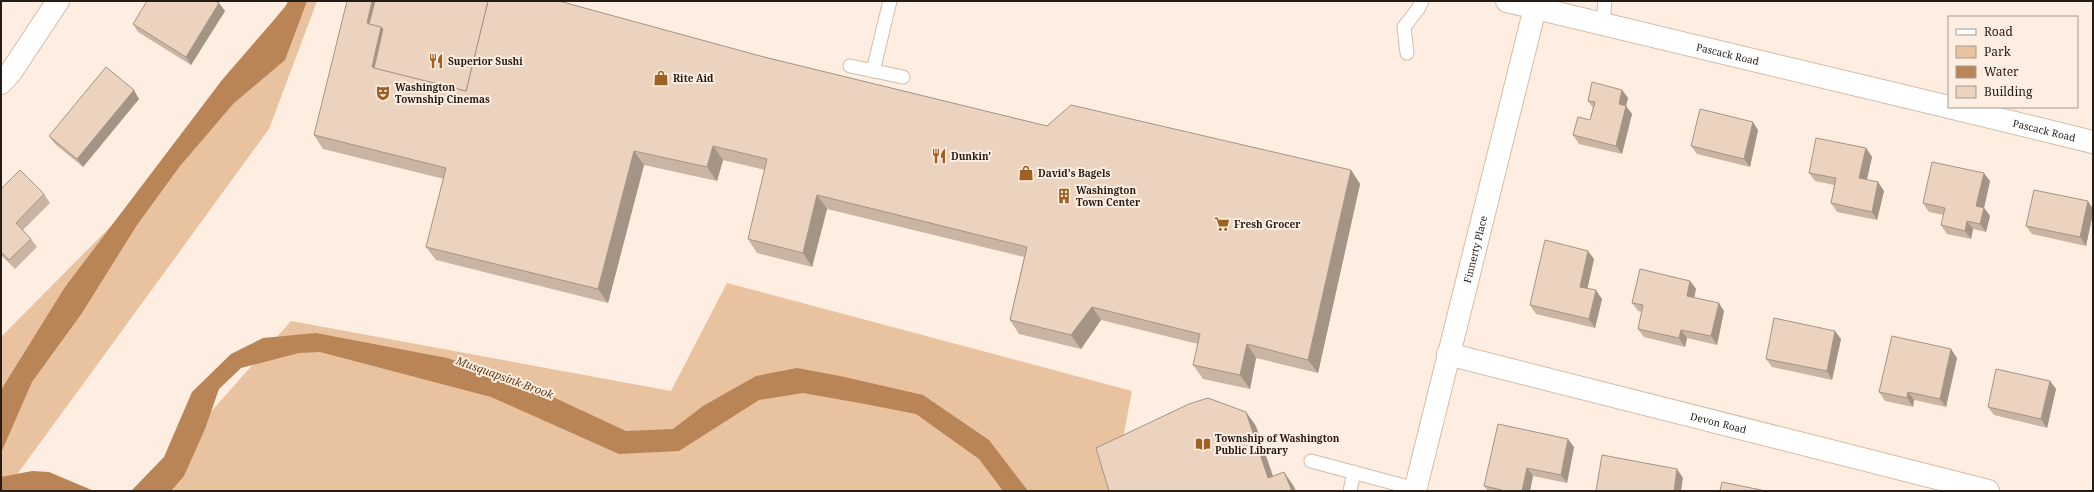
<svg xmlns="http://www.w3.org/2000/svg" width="2094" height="492" viewBox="0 0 2094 492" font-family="'Noto Serif',serif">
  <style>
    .green { fill: #e9c2a0 }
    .water { fill: #b98557 }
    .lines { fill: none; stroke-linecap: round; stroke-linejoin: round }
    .lane-casing { stroke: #d4bca8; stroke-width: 15 }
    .street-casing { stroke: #d4bca8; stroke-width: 24 }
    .secondary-casing { stroke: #d4bca8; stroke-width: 24 }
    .lane { stroke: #fff; stroke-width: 13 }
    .street { stroke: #fff; stroke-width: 22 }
    .secondary { stroke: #fff; stroke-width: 22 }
    .wall { fill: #cab5a4 }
    .shaded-wall { fill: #a49486 }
    .building { fill: #ebd3bf; stroke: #a49486 }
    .labels { text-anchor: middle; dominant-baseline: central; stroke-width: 4; stroke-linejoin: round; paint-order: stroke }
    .street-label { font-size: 10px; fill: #251c15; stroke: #fdeee1 }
    .poi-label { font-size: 10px; font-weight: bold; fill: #251c15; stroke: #fdeee1; text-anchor: start }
    .water-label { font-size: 11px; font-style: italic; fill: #603c18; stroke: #fdeee1 }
  </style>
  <rect width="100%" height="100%" fill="#fdeee1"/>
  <!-- green -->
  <g class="green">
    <path d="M289 1H317L269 129 5 491H1V337L111 226Z"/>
    <path d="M727 283 1132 391 1113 491H141L291 321 671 391Z"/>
  </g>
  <!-- water -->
  <g class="water">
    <path d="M288 1H307L285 60 234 103 180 166 137 225 82 313 32 382 1 453V390L65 287 222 80 286 6Z"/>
    <path d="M316 333 447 358 512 378 626 431 673 429 703 406 756 376 797 368 840 376 923 395 989 440 1028 491H1003L979 459 916 414 865 404 803 393 759 400 679 451 619 454 491 397 320 352 299 353 241 368 219 389 205 429 184 476 171 491H103L132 490 164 457 192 392 231 354 263 338Z"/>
    <path d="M32 471 49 472 94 491H1V477Z"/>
  </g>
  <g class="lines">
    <!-- lane casing -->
    <g class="lane-casing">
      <g id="lane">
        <path d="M1603 23 1605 1"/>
        <path d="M1407 53 1404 27 1418 9 1422 1"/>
        <path d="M850 66 903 77"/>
        <path d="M873 71 890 1"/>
        <path d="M1311 461 1416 489"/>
        <path d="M1350 491 1354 472"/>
      </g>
    </g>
    <!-- street casing -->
    <g class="street-casing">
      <g id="street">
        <path d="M1 83 11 72 58 1"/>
        <path id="s1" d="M1448 354 1988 491"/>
        <path id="s2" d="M1415 491 1535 8"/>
      </g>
    </g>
    <!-- secondary casing -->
    <g class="secondary-casing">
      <g id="secondary">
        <path id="s3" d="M1507 1 1949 107"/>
        <path id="s4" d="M1949 107 2093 142"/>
      </g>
    </g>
    <!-- lane -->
    <use href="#lane" class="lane"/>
    <!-- street -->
    <use href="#street" class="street"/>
    <!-- secondary -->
    <use href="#secondary" class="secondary"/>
  </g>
  <!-- wall -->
  <g class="wall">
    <path d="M218 2 225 11 191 65 138 32 133 24Z"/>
    <path d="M764 57 1047 126 1351 170 1360 184 1318 373 1256 358 1250 389 1203 379 1193 365 1198 344 1101 320 1081 349 1019 334 1010 320 1024 257 827 209 812 267 757 253 748 239 765 170 723 160 717 181 644 165 608 303 436 260 426 247 444 179 323 149 314 135Z"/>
    <path d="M1622 90 1628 98 1626 106 1632 114 1622 154 1579 144 1573 135 1590 120 1593 108 1588 101Z"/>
    <path d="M139 99 83 167 55 144 49 136Z"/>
    <path d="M1758 130 1750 167 1697 154 1691 146Z"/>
    <path d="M1866 148 1872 157 1867 180 1878 182 1884 191 1877 220 1837 212 1831 203 1834 185 1815 181 1809 173Z"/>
    <path d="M1990 181 1984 208 1990 216 1986 232 1973 229 1971 239 1947 234 1941 225 1944 215 1929 212 1923 203Z"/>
    <path d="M1 189 44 194 50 203 23 230 31 239 37 247 15 269 1 255Z"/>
    <path d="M2093 209V213L2086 246 2032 234 2026 226Z"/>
    <path d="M1594 259 1587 289 1602 299 1595 328 1536 314 1530 305Z"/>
    <path d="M1690 281 1696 289 1694 297 1724 311 1717 345 1687 338 1685 347 1644 337 1638 329 1642 312 1638 311 1632 303Z"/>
    <path d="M1841 339 1832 380 1772 367 1766 359Z"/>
    <path d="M1957 358 1946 407 1914 400 1913 407 1885 401 1879 392Z"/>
    <path d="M2050 381 2056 389 2047 428 1994 415 1988 407Z"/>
    <path d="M1574 447 1567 483 1533 476 1530 491H1488L1484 486Z"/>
  </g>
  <!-- shaded-wall -->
  <g class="shaded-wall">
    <path d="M372 1H385L379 28 367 23Z"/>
    <path d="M219 3 225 11 191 65 186 57Z"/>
    <path d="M381 27 391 41 383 72 372 67Z"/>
    <path d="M134 90 139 99 83 167 77 159Z"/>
    <path d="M1622 90 1628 98 1626 106 1632 114 1622 154 1616 146 1619 104Z"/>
    <path d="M1753 122 1758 130 1750 167 1744 159Z"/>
    <path d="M713 146 723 160 717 181 707 167Z"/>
    <path d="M1866 148 1872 157 1865 187 1859 178Z"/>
    <path d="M634 151 644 165 608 303 598 289Z"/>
    <path d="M1351 170 1360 184 1318 373 1308 360Z"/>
    <path d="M1984 173 1990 181 1984 208 1990 216 1986 232 1980 224 1976 206Z"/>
    <path d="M1878 182 1884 191 1877 220 1872 212Z"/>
    <path d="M817 195 827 209 812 267 803 253Z"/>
    <path d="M2088 201 2093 209V213L2086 246 2080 237Z"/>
    <path d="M1967 221 1973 229 1971 239 1965 231Z"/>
    <path d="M1588 251 1594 259 1586 295 1580 287Z"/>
    <path d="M1690 281 1696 289 1693 304 1687 296Z"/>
    <path d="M1596 290 1602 299 1595 328 1589 319Z"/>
    <path d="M1719 303 1724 311 1717 345 1711 336Z"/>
    <path d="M1092 307 1101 320 1081 349 1071 335Z"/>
    <path d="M1681 330 1687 338 1685 347 1679 338Z"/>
    <path d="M1835 331 1841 339 1832 380 1827 371Z"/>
    <path d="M1247 344 1256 358 1250 389 1240 375Z"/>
    <path d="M1951 349 1957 358 1946 407 1940 399Z"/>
    <path d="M2050 381 2056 389 2047 428 2041 419Z"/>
    <path d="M1908 392 1914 400 1913 407 1907 398Z"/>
    <path d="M1246 412 1256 426 1278 491 1268 478Z"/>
    <path d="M1568 439 1574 447 1567 483 1561 475Z"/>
    <path d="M1527 468 1533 476 1530 491H1522Z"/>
    <path d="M1677 469 1683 478 1681 491H1674Z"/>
    <path d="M1284 472 1293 485 1296 491H1292Z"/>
  </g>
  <!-- building -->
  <g class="building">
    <path d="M147 1H215L219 3 186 57 133 24Z"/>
    <path d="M347 1H372L367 23 381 27 372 67 466 91 488 1H559L764 57 1047 126 1071 105 1351 170 1308 360 1247 344 1240 375 1193 365 1200 334 1092 307 1071 335 1010 320 1027 247 817 195 803 253 748 239 767 159 713 146 707 167 634 151 598 289 426 247 446 168 314 135Z"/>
    <path d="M375 1H488L466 91 374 68 383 29 381 27 369 24Z"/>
    <path d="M106 67 134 90 77 159 49 136Z"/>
    <path d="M1592 82 1622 90 1619 104 1626 106 1616 146 1573 135 1578 117 1590 120 1595 102 1588 101Z"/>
    <path d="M1700 109 1753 122 1744 159 1691 146Z"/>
    <path d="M1816 138 1866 148 1859 178 1878 182 1872 212 1831 203 1836 178 1809 173Z"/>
    <path d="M1932 162 1984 173 1976 206 1984 208 1980 224 1967 221 1965 231 1941 225 1945 208 1923 203Z"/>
    <path d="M20 170 44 194 16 223 31 239 9 260 1 252V189Z"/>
    <path d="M2034 190 2088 201 2080 237 2026 226Z"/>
    <path d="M1545 240 1588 251 1580 287 1596 290 1589 319 1530 305Z"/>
    <path d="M1640 269 1690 281 1687 296 1719 303 1711 336 1681 330 1679 338 1638 329 1643 305 1632 303Z"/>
    <path d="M1774 318 1835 331 1827 371 1766 359Z"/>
    <path d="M1892 336 1951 349 1940 399 1908 392 1907 398 1879 392Z"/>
    <path d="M1996 369 2050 381 2041 419 1988 407Z"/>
    <path d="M1208 398 1246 412 1268 478 1284 472 1292 491H1109L1096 448 1189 404Z"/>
    <path d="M1498 424 1568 439 1561 475 1527 468 1522 491H1506L1484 486Z"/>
    <path d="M1602 455 1677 469 1674 491H1596Z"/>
    <path d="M1722 482 1766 491H1720Z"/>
  </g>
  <!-- icons -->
  <defs>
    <g id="restaurant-bare" transform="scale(1.2)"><path d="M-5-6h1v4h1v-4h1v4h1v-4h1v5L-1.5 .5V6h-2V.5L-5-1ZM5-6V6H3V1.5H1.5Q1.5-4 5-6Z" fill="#9e6124" stroke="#fdeee1" stroke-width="2.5" paint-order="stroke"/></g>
    <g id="shop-bare" transform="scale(1.2)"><path d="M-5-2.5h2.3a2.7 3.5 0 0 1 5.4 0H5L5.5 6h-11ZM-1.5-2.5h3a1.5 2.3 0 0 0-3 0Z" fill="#9e6124" stroke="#fdeee1" stroke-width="2.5" paint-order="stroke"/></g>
    <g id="theatre-bare" transform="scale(1.2)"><path d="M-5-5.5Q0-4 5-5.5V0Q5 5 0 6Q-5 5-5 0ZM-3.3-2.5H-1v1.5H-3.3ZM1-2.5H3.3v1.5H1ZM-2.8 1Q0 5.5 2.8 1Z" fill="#9e6124" stroke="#fdeee1" stroke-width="2.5" paint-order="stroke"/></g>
    <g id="building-bare" transform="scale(1.2)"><path d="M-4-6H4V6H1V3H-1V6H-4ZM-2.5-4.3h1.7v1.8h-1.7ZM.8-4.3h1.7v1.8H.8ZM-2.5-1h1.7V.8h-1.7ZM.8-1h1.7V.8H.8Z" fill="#9e6124" stroke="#fdeee1" stroke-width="2.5" paint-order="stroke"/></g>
    <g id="supermarket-bare" transform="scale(1.2)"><path d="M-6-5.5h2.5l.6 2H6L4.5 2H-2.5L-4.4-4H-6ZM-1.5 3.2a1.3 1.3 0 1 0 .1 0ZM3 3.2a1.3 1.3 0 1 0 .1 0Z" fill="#9e6124" stroke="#fdeee1" stroke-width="2.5" paint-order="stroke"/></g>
    <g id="library-bare" transform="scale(1.2)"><path d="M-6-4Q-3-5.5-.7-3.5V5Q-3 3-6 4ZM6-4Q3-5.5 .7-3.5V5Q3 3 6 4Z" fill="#9e6124" stroke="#fdeee1" stroke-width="2.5" paint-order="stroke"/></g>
  </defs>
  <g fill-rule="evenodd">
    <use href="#restaurant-bare" x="436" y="61"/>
    <use href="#shop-bare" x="661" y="78"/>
    <use href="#theatre-bare" x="383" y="93"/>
    <use href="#restaurant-bare" x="939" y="156"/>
    <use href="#shop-bare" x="1026" y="173"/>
    <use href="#building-bare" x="1064" y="196"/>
    <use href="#supermarket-bare" x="1222" y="224"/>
    <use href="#library-bare" x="1203" y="444"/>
  </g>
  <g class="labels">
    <!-- street labels -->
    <g class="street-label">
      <text stroke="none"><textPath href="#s3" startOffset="227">Pascack Road</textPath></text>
      <text stroke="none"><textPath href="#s4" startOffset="98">Pascack Road</textPath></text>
      <text stroke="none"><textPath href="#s2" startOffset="249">Finnerty Place</textPath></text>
      <text stroke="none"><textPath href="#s1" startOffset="279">Devon Road</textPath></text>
    </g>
    <!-- poi labels -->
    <g class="poi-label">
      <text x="448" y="61">Superior Sushi</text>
      <text x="673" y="78">Rite Aid</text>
      <text x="395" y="87">Washington<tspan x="395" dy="12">Township Cinemas</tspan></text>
      <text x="951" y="156">Dunkin'</text>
      <text x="1038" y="173">David's Bagels</text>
      <text x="1076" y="190">Washington<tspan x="1076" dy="12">Town Center</tspan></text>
      <text x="1234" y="224">Fresh Grocer</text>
      <text x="1215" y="438">Township of Washington<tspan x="1215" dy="12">Public Library</tspan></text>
    </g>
    <!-- water labels -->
    <g class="water-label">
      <text transform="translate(505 377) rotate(20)">Musquapsink Brook</text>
    </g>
  </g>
  <!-- border -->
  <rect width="2094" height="492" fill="none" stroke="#251c15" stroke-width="4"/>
  <!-- legend -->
  <rect x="1948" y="16" width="130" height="92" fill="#fdeee1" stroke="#a79a8f"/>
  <rect x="1956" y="29" width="20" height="6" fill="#ffffff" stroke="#a79a8f"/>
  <text x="1984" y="36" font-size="12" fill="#251c15">Road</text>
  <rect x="1956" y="46" width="20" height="12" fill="#e9c2a0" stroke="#a79a8f"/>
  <text x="1984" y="56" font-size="12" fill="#251c15">Park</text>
  <rect x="1956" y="66" width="20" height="12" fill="#b98557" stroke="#a79a8f"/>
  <text x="1984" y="76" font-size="12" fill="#251c15">Water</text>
  <rect x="1956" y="86" width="20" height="12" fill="#ebd3bf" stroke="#a79a8f"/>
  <text x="1984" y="96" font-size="12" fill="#251c15">Building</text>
</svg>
